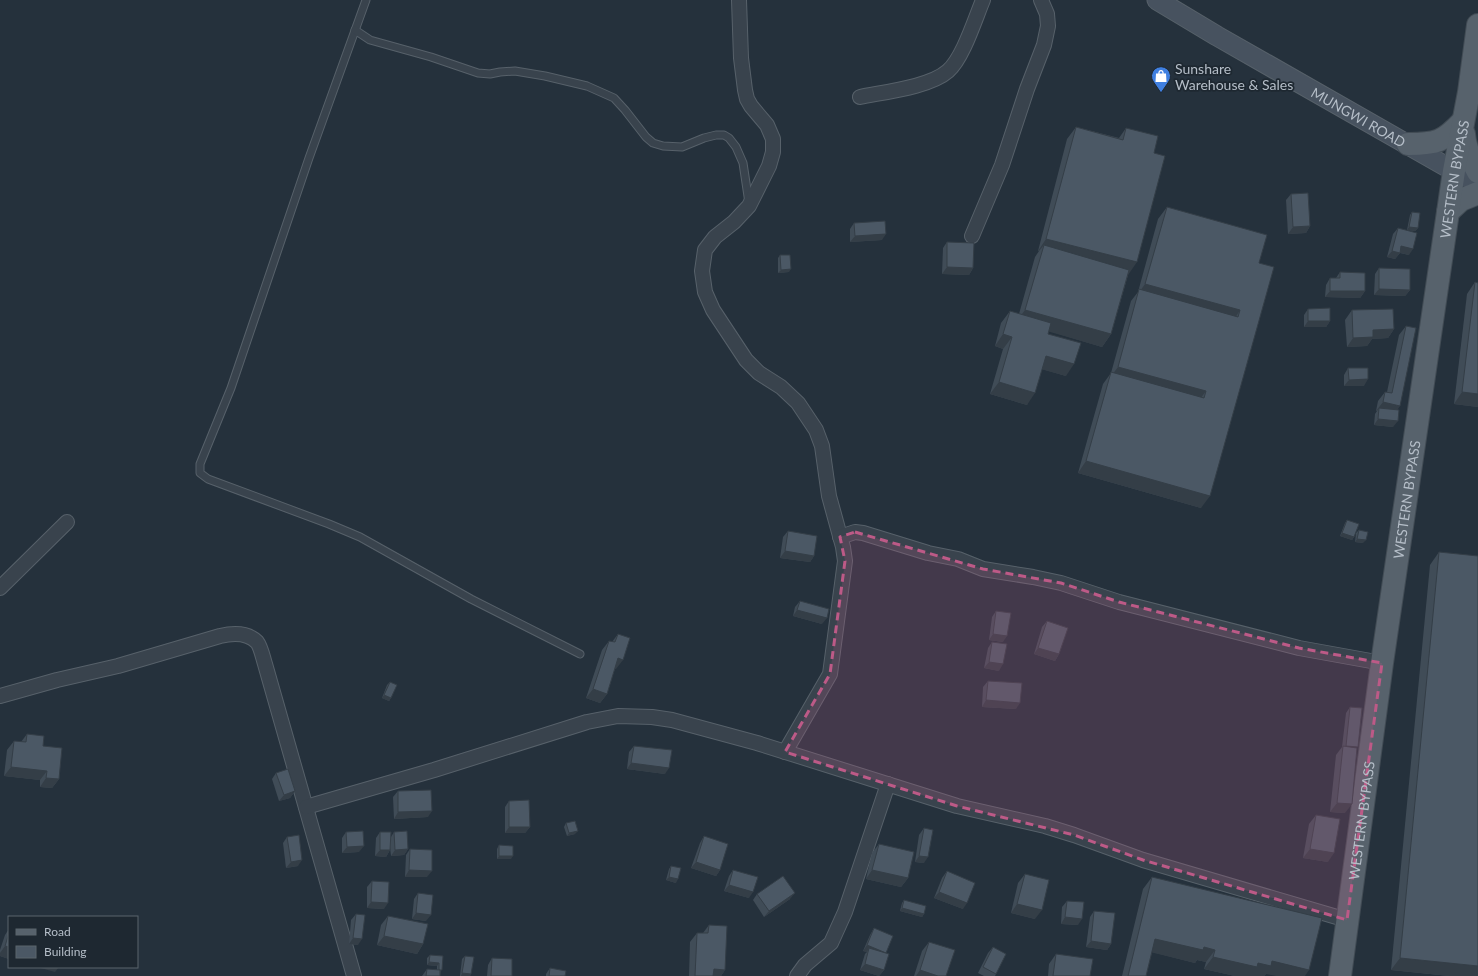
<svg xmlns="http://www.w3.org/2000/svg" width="1478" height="976" viewBox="0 0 1478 976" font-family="Lato,sans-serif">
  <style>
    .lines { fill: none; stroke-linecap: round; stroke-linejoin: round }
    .lane-casing { stroke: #57616a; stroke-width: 9 }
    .street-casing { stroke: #57616a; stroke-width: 16 }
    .secondary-casing { stroke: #57616a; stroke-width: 21 }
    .primary-casing { stroke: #424c55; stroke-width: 24 }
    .lane { stroke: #39434d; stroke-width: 7 }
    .street { stroke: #39434d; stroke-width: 14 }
    .secondary { stroke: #47525f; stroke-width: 19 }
    .primary { stroke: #57626c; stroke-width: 22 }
    .wall { fill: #404c57 }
    .shaded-wall { fill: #343e47 }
    .building { fill: #4b5865; stroke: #343e47 }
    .marked { fill: #bd5a87; fill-opacity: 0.2; stroke: #bd5a87; stroke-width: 3; stroke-dasharray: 8 5; stroke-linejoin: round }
    .labels { text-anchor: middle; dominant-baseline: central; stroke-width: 3.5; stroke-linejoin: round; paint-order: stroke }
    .poi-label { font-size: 14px; fill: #b5bec8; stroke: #1e2831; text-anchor: start }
    .street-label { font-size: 14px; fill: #b5bec8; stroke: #1e2831 }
  </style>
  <rect width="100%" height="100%" fill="#25313c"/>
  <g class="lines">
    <!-- lane casing -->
    <g class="lane-casing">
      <g id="lane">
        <path d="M366 0 309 158 231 388 200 464V473L208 479 329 524 360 537 471 599 580 654"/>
        <path d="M355 30 370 40 431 57 478 73 490 74 500 72 515 71 545 76 587 86 614 98 625 110 646 137 653 143 663 146 682 147 704 138 716 135H724L729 138 736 147 743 163 749 203"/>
      </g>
    </g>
    <!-- street casing -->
    <g class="street-casing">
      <g id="street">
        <path d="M739 0 741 58 745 90 747 99 751 106 767 125 773 139V152L769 166 749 206 734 222 715 237 705 250 702 271 705 292 713 310 746 360 759 373 781 387 798 403 816 430 822 446 829 496 843 547 845 561 830 674 785 752"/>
        <path d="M860 97C884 92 930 87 948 71 963 58 975 19 983 0"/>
        <path d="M972 236 1002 165 1027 89 1044 45 1048 26 1047 14 1041 0"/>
        <path d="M840 537 855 532 863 533 928 553 958 559 983 569 1033 577 1061 583 1119 602 1299 648 1382 663"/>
        <path d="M0 588 67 522"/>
        <path d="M0 696 57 680 118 666 220 636C233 633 247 632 257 642 261 647 263 658 265 664L354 976"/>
        <path d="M306 807 434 770 587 722 618 716 652 717 672 720 757 743 957 806 1045 826 1074 835 1143 860 1347 920"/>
        <path d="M797 976 805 965 831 943 845 912 888 784"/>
      </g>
    </g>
    <!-- secondary casing -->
    <g class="secondary-casing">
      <g id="secondary">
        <path id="s1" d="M1157 0 1217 36 1454 171 1478 183"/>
      </g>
    </g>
    <!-- primary casing -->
    <g class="primary-casing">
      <g id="primary">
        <path d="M1464 134C1465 148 1471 160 1478 172"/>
        <path d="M1408 144C1437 144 1443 142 1463 121"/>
        <path d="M1448 212 1461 200 1478 193"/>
        <path id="s2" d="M1340 976 1382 663 1454 171 1469 92 1478 25"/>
      </g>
    </g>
    <!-- lane -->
    <use href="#lane" class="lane"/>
    <!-- street -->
    <use href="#street" class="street"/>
    <!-- secondary -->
    <use href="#secondary" class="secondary"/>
    <!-- primary -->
    <use href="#primary" class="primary"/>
  </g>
  <!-- wall -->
  <g class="wall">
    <path d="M1076 127 1119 138 1126 128 1154 153 1128 275 1111 334 1102 347 1049 331 1048 334 1066 376 1042 369 1027 405 990 394 1003 349 995 346 1001 323 1010 311 1019 314 1035 257 1039 251H1038L1067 139Z"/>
    <path d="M1291 194 1310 226 1306 233 1288 234 1286 200Z"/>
    <path d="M1167 207 1259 263 1201 508 1078 473 1103 384 1111 373 1131 301 1138 292 1158 219Z"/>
    <path d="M1412 212 1418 228 1415 231 1407 230 1410 215Z"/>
    <path d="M854 223 882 240 850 242V229Z"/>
    <path d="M1398 228 1409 255 1400 253 1395 259 1387 257 1393 234Z"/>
    <path d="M947 242 973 268 969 275 942 274 943 248Z"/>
    <path d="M780 255 789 272 778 273V258Z"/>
    <path d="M1379 268 1410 290 1405 296 1374 295 1375 274Z"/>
    <path d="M1340 272 1365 291 1360 298 1325 297 1326 285 1330 278H1336Z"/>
    <path d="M1475 282 1478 283V407L1454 404 1467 294Z"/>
    <path d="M1308 309 1330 321 1326 327H1304V315Z"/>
    <path d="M1352 310 1394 329 1388 338 1372 339 1367 346 1347 347 1345 320Z"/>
    <path d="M1406 326 1397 410 1393 427 1374 425 1375 414 1377 411H1376L1378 401 1385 392H1387L1399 335Z"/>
    <path d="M1348 368 1364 386H1344V375Z"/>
    <path d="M1347 520 1354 537 1352 540 1340 536 1345 523Z"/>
    <path d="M1359 530 1363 543 1355 542 1356 533Z"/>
    <path d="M788 531 814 556 810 562 780 558 783 537Z"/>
    <path d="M1439 552 1478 976H1449L1391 970 1430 565Z"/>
    <path d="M800 601 822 624 793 616 795 607Z"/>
    <path d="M996 611 1003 642 989 640 992 617Z"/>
    <path d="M1047 621 1059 654 1055 661 1034 654 1042 627Z"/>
    <path d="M618 634 616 669 615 668 607 694 600 703 586 698 602 650 609 641 612 642Z"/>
    <path d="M992 642 999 671 984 668 988 648Z"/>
    <path d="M988 681 1016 709 982 707 983 687Z"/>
    <path d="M390 682 391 698 389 701 382 698 387 685Z"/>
    <path d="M1350 707 1345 813 1330 812 1336 755 1342 747 1346 713Z"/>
    <path d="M27 734 43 746 59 779 52 788 40 787V780L4 776 7 750 14 741 21 742Z"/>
    <path d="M634 746 665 774 627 769 629 752Z"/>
    <path d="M276 773 295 791 290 798 279 801 272 779Z"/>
    <path d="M398 791 428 817 394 819 393 797Z"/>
    <path d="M509 801 530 827 525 833H505V807Z"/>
    <path d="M1316 815 1328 862 1303 858 1309 824Z"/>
    <path d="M566 823 575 834 567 836 564 827Z"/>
    <path d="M924 828V863L915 862 919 835Z"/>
    <path d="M346 832 359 852 342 853V838Z"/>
    <path d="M380 832 391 837 394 832 408 849 404 855 391 856 390 847V850L386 857 375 856 376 838Z"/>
    <path d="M704 836 720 870 716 876 691 868 700 843Z"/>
    <path d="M287 837 298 866 286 868 283 843Z"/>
    <path d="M879 844 908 878 901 887 866 879 872 853Z"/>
    <path d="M499 845 511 859H497V849Z"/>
    <path d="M410 849 427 877H405L406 855Z"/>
    <path d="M671 866 676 883 666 880 669 869Z"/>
    <path d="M733 870 749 898 724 891 729 876Z"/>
    <path d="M947 871 963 909 934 898 942 878Z"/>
    <path d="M1025 874 1035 919 1011 913 1018 883Z"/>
    <path d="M1152 877 1266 974 1264 976H1235L1204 969 1206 962 1197 960 1195 963 1152 952 1146 976H1122L1143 889Z"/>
    <path d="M372 881 384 909 367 908V887Z"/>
    <path d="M418 893 426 921 412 919 414 899Z"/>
    <path d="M757 894 790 899 764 917 753 900Z"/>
    <path d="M904 900 924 914 922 917 900 911 902 903Z"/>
    <path d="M1067 901 1078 925 1061 924 1062 907Z"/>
    <path d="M1094 911 1111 944 1107 950 1086 947 1090 917Z"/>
    <path d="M356 914 358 945 349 944 351 920Z"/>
    <path d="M388 916 423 944 417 954 377 945 381 925Z"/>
    <path d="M709 925 725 970 721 976H689L690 942 697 933H703Z"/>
    <path d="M874 928 886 953 884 970 879 976 860 970 865 954 867 952 863 951 870 935Z"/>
    <path d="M9 929V959L0 956V950L5 935Z"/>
    <path d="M929 942 946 976H914L922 951Z"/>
    <path d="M993 947 996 974 995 976H984L978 973 988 953Z"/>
    <path d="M1056 954 1090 976H1048L1049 964Z"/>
    <path d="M430 955 443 956 440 976H422L427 969 437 970V966L427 965V958Z"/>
    <path d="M465 956 471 974 470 976H460L462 959Z"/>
    <path d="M492 958 512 976H487L488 965Z"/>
    <path d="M550 968 565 976H546V974Z"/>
  </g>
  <!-- shaded-wall -->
  <g class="shaded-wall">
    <path d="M1310 226 1306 233 1288 234 1293 227Z"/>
    <path d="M1409 227 1418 228 1415 231 1407 230Z"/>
    <path d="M886 234 882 240 850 242 855 236Z"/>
    <path d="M1046 239 1137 262 1128 275 1044 245 1039 251H1038Z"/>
    <path d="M1401 246 1413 249 1409 255 1397 252Z"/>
    <path d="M1392 251 1400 253 1395 259 1387 257Z"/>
    <path d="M947 267 973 268 969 275 942 274Z"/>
    <path d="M791 269 789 272 778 273 781 270Z"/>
    <path d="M1145 284 1240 310 1232 323 1138 294Z"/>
    <path d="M1379 289 1410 290 1405 296 1374 295Z"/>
    <path d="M1330 291H1365L1360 298 1325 297Z"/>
    <path d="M1025 310 1111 334 1102 347 1016 322Z"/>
    <path d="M1308 321H1330L1326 327H1304Z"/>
    <path d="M1394 329 1388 338 1372 339 1367 346 1347 347 1353 338 1373 330Z"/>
    <path d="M1003 334 1012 337 1003 349 995 346Z"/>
    <path d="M1046 356 1074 364 1066 376 1037 368Z"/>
    <path d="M1118 367 1206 391 1197 403 1109 379Z"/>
    <path d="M1368 379 1364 386H1344L1349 380Z"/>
    <path d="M999 382 1035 393 1027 405 990 394Z"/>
    <path d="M1462 392 1478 394V407L1454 404Z"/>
    <path d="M1383 402 1400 406 1394 415 1379 408 1377 411H1376Z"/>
    <path d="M1378 419 1398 421 1393 427 1374 425Z"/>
    <path d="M1086 461 1210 496 1201 508 1078 473Z"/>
    <path d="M1342 533 1354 537 1352 540 1340 536Z"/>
    <path d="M1357 539 1366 540 1363 543 1355 542Z"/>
    <path d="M785 551 814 556 810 562 780 558Z"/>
    <path d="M797 610 827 618 822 624 793 616Z"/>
    <path d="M993 634 1007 636 1003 642 989 640Z"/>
    <path d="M1038 648 1059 654 1055 661 1034 654Z"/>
    <path d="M618 658 623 660 616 669 612 667Z"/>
    <path d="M989 662 1003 664 999 671 984 668Z"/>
    <path d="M593 689 607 694 600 703 586 698Z"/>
    <path d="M384 695 391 698 389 701 382 698Z"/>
    <path d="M986 700 1020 703 1016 709 982 707Z"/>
    <path d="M631 763 669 768 665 774 627 769Z"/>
    <path d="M11 767 47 771 40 780 4 776Z"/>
    <path d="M46 778 59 779 52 788 40 787Z"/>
    <path d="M295 791 290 798 279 801 284 795Z"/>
    <path d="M1337 803 1352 804 1345 813 1330 812Z"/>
    <path d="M432 811 428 817 394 819 398 812Z"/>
    <path d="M509 827H530L525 833H505Z"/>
    <path d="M578 831 575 834 567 836 569 833Z"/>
    <path d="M364 846 359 852 342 853 347 847Z"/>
    <path d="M408 849 404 855 391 856 395 850Z"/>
    <path d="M1310 849 1334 853 1328 862 1303 858Z"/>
    <path d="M380 850H390L386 857 375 856Z"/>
    <path d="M499 856H513L511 859H497Z"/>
    <path d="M919 856 928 857 924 863 915 862Z"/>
    <path d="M302 860 298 866 286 868 291 862Z"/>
    <path d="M696 862 720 870 716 876 691 868Z"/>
    <path d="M409 870 432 871 427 877H405Z"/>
    <path d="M872 870 908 878 901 887 866 879Z"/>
    <path d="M669 877 678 879 676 883 666 880Z"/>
    <path d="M729 885 753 892 749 898 724 891Z"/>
    <path d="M939 892 967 903 963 909 934 898Z"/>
    <path d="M795 893 790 899 764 917 769 911Z"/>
    <path d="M371 902 388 903 384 909 367 908Z"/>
    <path d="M1017 904 1042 910 1035 919 1011 913Z"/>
    <path d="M902 908 924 914 922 917 900 911Z"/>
    <path d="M416 913 431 915 426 921 412 919Z"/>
    <path d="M1065 917 1082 919 1078 925 1061 924Z"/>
    <path d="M384 936 423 944 417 954 377 945Z"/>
    <path d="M353 938 362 939 358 945 349 944Z"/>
    <path d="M1155 939 1204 947 1215 950 1206 962 1197 960 1195 963 1146 951Z"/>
    <path d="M1091 941 1111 944 1107 950 1086 947Z"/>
    <path d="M867 945 886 953H868L869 948 867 952 863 951Z"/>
    <path d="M5 946 9 947V959L0 956V953Z"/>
    <path d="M1213 957 1258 963 1272 961 1309 970 1305 976H1276L1266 974 1264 976H1235L1204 969Z"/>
    <path d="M1400 958 1478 966V976H1450L1391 970Z"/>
    <path d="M429 962 439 963 437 966 427 965Z"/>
    <path d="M865 964 884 970 879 976 860 970Z"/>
    <path d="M37 967H59L55 972Z"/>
    <path d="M714 969 725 970 721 976H709Z"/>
    <path d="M920 970 938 976H916Z"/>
    <path d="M462 973 471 974 470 976H461Z"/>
  </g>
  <!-- building -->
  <g class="building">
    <path d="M1076 127 1123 140 1126 128 1158 136 1154 153 1165 156 1137 262 1046 239Z"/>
    <path d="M1308 193 1310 226 1293 227 1291 194Z"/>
    <path d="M1167 207 1267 235 1259 263 1274 267 1210 496 1086 461 1111 372 1204 398 1206 391 1118 367 1139 289 1238 317 1240 310 1145 284Z"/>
    <path d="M1412 212 1420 213 1418 228 1409 227Z"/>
    <path d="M885 221 886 234 855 236 854 223Z"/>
    <path d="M1398 228 1417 233 1413 249 1401 246 1400 253 1392 251Z"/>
    <path d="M947 242 974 243 973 268 947 267Z"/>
    <path d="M1044 245 1129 270 1111 334 1025 310Z"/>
    <path d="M780 255H790L791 269 781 270Z"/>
    <path d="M1379 268 1410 269V290L1379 289Z"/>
    <path d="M1340 272 1365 273V291H1330V278H1340Z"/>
    <path d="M1475 282 1478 283V394L1462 392Z"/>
    <path d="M1330 308V321H1308V309Z"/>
    <path d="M1393 309 1394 329 1373 330V337L1353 338 1352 310Z"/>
    <path d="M1010 311 1051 323 1048 334 1081 343 1074 364 1046 356 1035 393 999 382 1012 337 1003 334Z"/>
    <path d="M1406 326 1416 328 1400 406 1383 402 1385 392 1392 393Z"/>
    <path d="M1348 368H1368V379L1349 380Z"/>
    <path d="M1379 408 1399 410 1398 421 1378 419Z"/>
    <path d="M1347 520 1359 524 1354 537 1342 533Z"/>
    <path d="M1359 530 1368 532 1366 540 1357 539Z"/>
    <path d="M788 531 817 536 814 556 785 551Z"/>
    <path d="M1439 552 1478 556V966L1400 958Z"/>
    <path d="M800 601 829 609 827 618 797 610Z"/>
    <path d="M996 611 1011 613 1007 636 993 634Z"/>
    <path d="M1047 621 1068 628 1059 654 1038 648Z"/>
    <path d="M618 634 630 638 623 660 618 658 607 694 593 689 609 641 615 642Z"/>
    <path d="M992 642 1007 644 1003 664 989 662Z"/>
    <path d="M988 681 1022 683 1020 703 986 700Z"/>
    <path d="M390 682 397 685 391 698 384 695Z"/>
    <path d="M1350 707 1362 708 1358 747 1346 746Z"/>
    <path d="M27 734 44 736 43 746 62 748 59 779 46 778 47 771 11 767 14 741 26 742Z"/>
    <path d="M634 746 672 750 669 768 631 763Z"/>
    <path d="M1343 746 1357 748 1352 804 1337 803Z"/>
    <path d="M288 769 295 791 284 795 276 773Z"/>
    <path d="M431 790 432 811 398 812V791Z"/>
    <path d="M529 800 530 827H509V801Z"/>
    <path d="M1316 815 1340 819 1334 853 1310 849Z"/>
    <path d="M575 821 578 831 569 833 566 823Z"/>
    <path d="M924 828 933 830 928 857 919 856Z"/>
    <path d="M363 831 364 846 347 847 346 832Z"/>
    <path d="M407 831 408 849 395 850 394 832Z"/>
    <path d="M380 832H391L390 850H380Z"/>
    <path d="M299 835 302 860 291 862 287 837Z"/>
    <path d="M704 836 728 844 720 870 696 862Z"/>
    <path d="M879 844 914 852 908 878 872 870Z"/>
    <path d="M499 845 513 846V856H499Z"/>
    <path d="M410 849 432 850V871L409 870Z"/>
    <path d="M671 866 681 868 678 879 669 877Z"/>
    <path d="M733 870 758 877 753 892 729 885Z"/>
    <path d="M947 871 975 883 967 903 939 892Z"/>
    <path d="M1025 874 1049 880 1042 910 1017 904Z"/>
    <path d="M783 876 795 893 769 911 757 894Z"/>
    <path d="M1152 877 1322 918 1309 970 1272 961 1271 966 1258 963 1257 967 1213 957 1215 950 1204 947 1203 950 1155 939 1146 976H1128Z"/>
    <path d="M372 881 389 882 388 903 371 902Z"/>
    <path d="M418 893 433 895 431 915 416 913Z"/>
    <path d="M904 900 926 906 924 914 902 908Z"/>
    <path d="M1067 901 1084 902 1082 919 1065 917Z"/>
    <path d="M1094 911 1115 913 1111 944 1091 941Z"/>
    <path d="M356 914 365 915 362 939 353 938Z"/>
    <path d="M388 916 428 924 423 944 384 936Z"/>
    <path d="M709 925 727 926 725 970 714 969 713 976H695L697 933H708Z"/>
    <path d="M874 928 893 936 886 953 867 945Z"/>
    <path d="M9 933V947L5 946Z"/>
    <path d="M929 942 955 950 946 976H938L920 970Z"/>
    <path d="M993 947 1006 954 996 974 983 967Z"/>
    <path d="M869 948 889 954 884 970 865 964Z"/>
    <path d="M1056 954 1093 959 1090 976H1053Z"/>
    <path d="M430 955 443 956 442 970H439V963L429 962Z"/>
    <path d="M465 956 474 957 471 974 462 973Z"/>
    <path d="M492 958 512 959V976H491Z"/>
    <path d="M550 968 566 971 565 976H549Z"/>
    <path d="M427 969 440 970V976H426Z"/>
  </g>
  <!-- marked area -->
  <path class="marked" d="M855 532 983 569 1061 583 1119 602 1299 648 1382 663 1347 920 1143 860 1074 835 957 806 785 752 830 674 845 561 840 537Z"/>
  <!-- icons -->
  <defs>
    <g id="shop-pin" transform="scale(1)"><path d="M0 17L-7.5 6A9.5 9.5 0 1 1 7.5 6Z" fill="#3f7fe0" stroke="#1e2831"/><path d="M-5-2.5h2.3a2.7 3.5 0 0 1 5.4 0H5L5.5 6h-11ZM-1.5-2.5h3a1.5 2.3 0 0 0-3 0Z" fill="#fff"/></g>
  </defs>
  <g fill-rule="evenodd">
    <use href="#shop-pin" x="1161" y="76"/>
  </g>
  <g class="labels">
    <!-- poi labels -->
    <g class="poi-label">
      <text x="1175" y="68">Sunshare<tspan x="1175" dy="16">Warehouse &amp; Sales</tspan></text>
    </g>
    <!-- street labels -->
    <g class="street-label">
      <text stroke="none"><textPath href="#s1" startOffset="233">MUNGWI ROAD</textPath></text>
      <text stroke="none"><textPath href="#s2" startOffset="805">WESTERN BYPASS</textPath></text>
      <text stroke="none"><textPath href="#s2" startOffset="481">WESTERN BYPASS</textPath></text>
      <text stroke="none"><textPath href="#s2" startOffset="157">WESTERN BYPASS</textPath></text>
    </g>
  </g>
  <!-- legend -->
  <rect x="8" y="916" width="130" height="52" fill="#1e2831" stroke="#5a646d"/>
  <rect x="16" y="929" width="20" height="6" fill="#57626c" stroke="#5a646d"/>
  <text x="44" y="936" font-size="12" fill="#b5bec8">Road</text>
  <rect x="16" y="946" width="20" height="12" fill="#4b5865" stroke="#5a646d"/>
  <text x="44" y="956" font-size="12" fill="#b5bec8">Building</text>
</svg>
